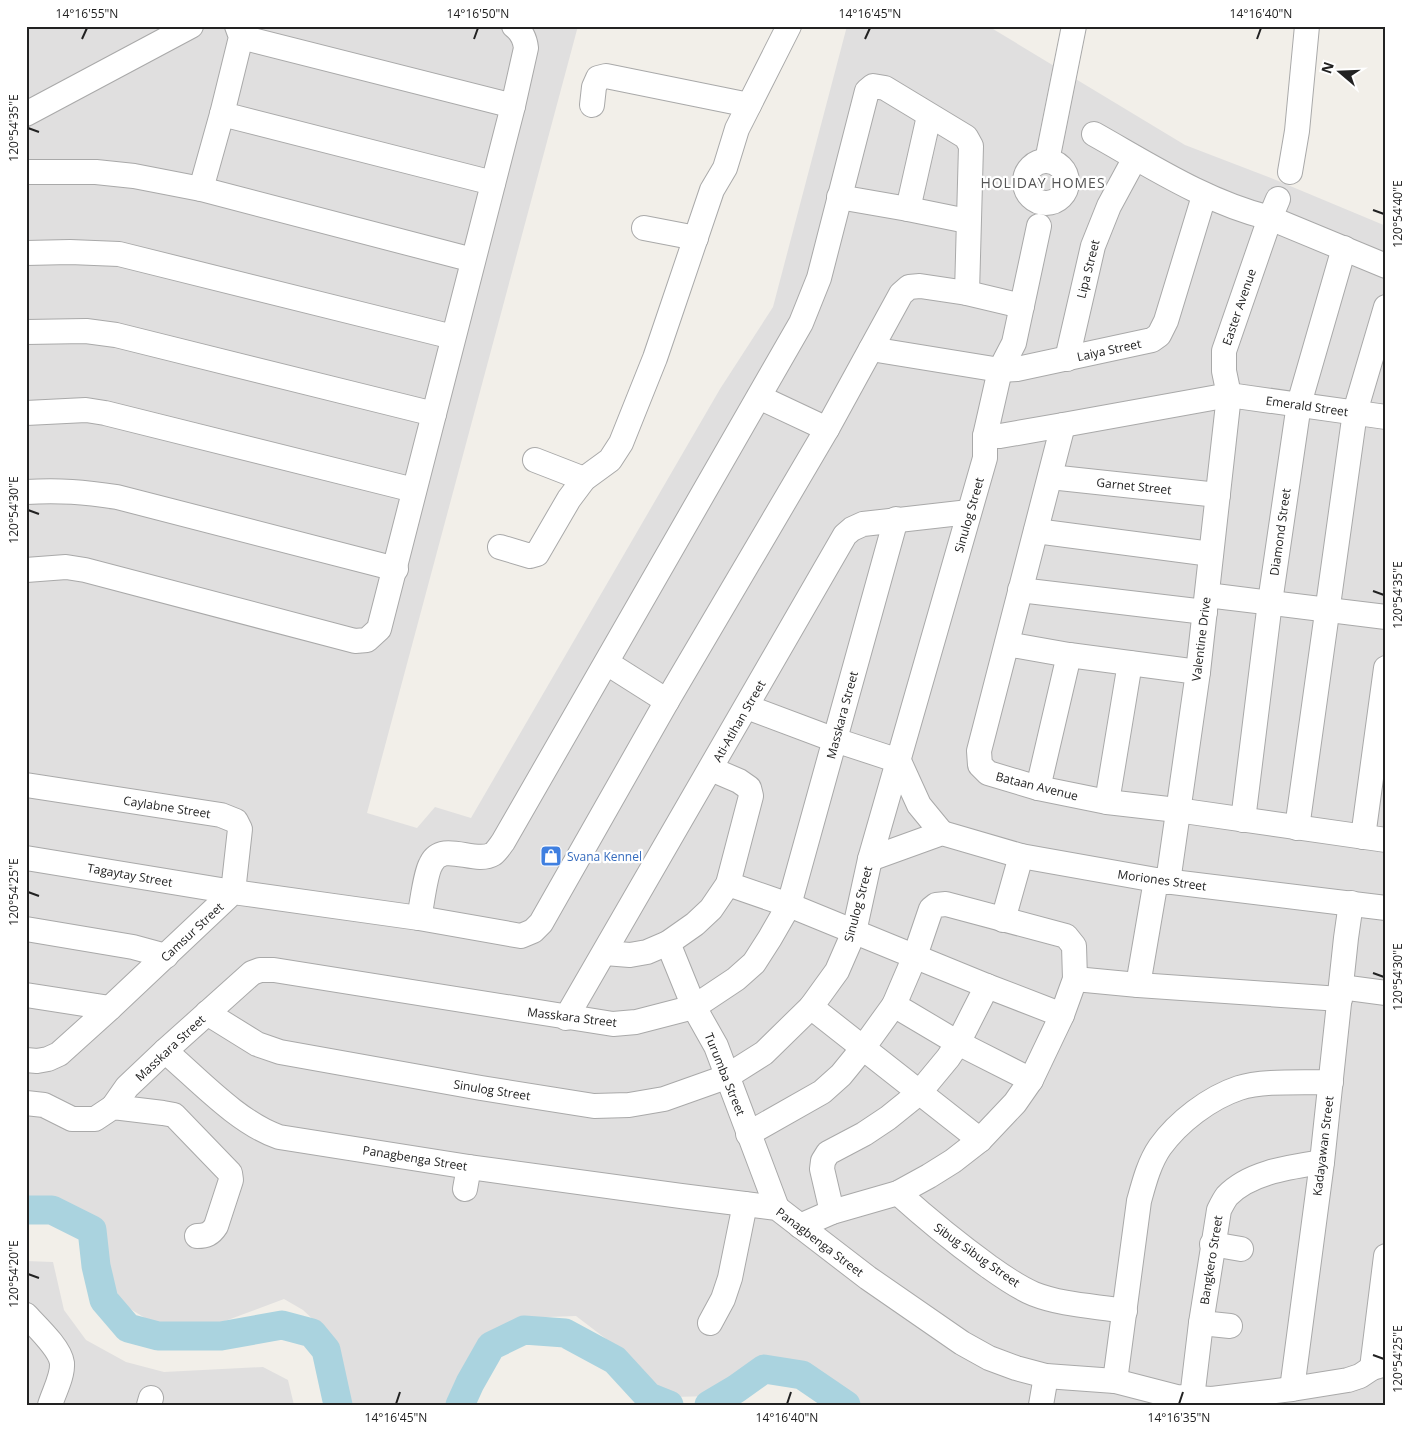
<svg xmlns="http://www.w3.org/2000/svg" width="1412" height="1431" viewBox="0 0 1412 1431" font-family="'Open Sans',sans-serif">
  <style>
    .residential { fill: #e0dfdf }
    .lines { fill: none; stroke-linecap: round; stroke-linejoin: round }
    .river { stroke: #aad3df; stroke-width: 29 }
    .minor-casing { stroke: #a9a9a9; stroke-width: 26 }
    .minor { stroke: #fff; stroke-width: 24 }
    .ticks { fill: none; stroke: #222; stroke-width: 2 }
    .labels { text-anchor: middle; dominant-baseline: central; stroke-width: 4.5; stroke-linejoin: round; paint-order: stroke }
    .street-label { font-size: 12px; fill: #222; stroke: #fff }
    .shop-label { font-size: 12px; fill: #366cbe; stroke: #fff; text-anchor: start }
    .neighbourhood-label { font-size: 14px; letter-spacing: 1px; fill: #555; stroke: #fff }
    .neatline { fill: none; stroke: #222; stroke-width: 2 }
    .ticks-label { font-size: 12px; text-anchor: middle; fill: #222 }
  </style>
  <rect width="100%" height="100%" fill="#f2efe9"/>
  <!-- residential -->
  <g class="residential">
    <path d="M26 26H578L367 813 417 828 435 807 471 818 720 389 773 307 847 26H988L1185 145 1271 178 1386 226V1402L1374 1405H856L807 1364 767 1359 709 1396 675 1397 650 1385 622 1351 576 1316 520 1318 485 1339 451 1405H350L346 1401 339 1344 303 1310 284 1299 206 1328 177 1327 153 1323 124 1305 115 1289 108 1263 105 1225 54 1201H26Z"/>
    <path d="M26 1261 53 1262 64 1310 86 1340 126 1362 164 1372 263 1367 288 1380 294 1405H26Z"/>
  </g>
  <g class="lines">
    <!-- river -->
    <g class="river">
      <path d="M26 1210H52L92 1230 96 1266 104 1300 128 1328 158 1336H221L282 1325 312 1333 326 1350 338 1405"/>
      <path d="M460 1405 470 1383 491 1346 524 1330 565 1333 615 1360 649 1397 669 1405"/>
      <path d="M709 1405 736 1389 764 1369 802 1375 846 1405"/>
    </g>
    <!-- minor casing -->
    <g class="minor-casing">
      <g id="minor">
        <path d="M241 37 513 106"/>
        <path d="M592 105 594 87 598 78 606 76 749 105"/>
        <path d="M26 114 191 26"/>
        <path d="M222 114 493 183"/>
        <path d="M1094 134C1151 166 1206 202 1270 218L1278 199"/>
        <path d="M1047 161 1074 26"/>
        <circle cx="1046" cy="182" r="21"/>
        <path d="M26 172H96L134 176 201 189 473 260"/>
        <path d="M1290 172 1297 131 1307 26"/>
        <path d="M201 189 222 114 241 37 237 26"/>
        <path d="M839 197 908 209 967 221"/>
        <path d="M908 209 929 116"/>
        <path d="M644 228 696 238"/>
        <path d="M26 253 70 252 119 254 453 337"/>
        <path d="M26 332 86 331 116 335 434 414 513 106 526 48C525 39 522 32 514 26"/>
        <path d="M871 349 1000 370 1017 369 1152 340 1159 335 1166 321 1204 196"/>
        <path d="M1067 359 1093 246 1109 206 1135 158"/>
        <path d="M759 397 827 429"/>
        <path d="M26 413 86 410 105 413 414 490"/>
        <path d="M1063 425 979 751 980 765 988 773 1038 788 1107 802 1177 810 1386 840"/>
        <path d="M985 436H1000L1063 425 1229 395 1224 371V351L1270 218 1386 266"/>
        <path d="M535 460 584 479"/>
        <path d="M1050 477 1218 495"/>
        <path d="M26 492C60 490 84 492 117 497L396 569"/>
        <path d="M1036 531 1211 554"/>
        <path d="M500 547 530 556 537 554 569 499 584 479 610 460 621 443 655 358 712 190 725 168 737 129 789 26"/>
        <path d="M26 570 66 567 85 570 355 641 367 640 379 629 434 414"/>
        <path d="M1020 590 1205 612"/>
        <path d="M1207 595 1386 617"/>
        <path d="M1007 644 1069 655 1198 672"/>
        <path d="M607 663 667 701"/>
        <path d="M747 707 835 740 899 761 919 805 942 833"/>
        <path d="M26 785 221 815 236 821 240 829 233 892 26 858"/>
        <path d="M1038 788 1069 655"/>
        <path d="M1107 802 1130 663"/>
        <path d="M1243 820 1270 602 1299 404 1344 248"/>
        <path d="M1297 828 1355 412 1386 307"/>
        <path d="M1363 837 1386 668"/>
        <path d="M870 859 942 833 1021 856 1156 880 1386 908"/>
        <path d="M1168 882 1198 672 1229 395 1386 417"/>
        <path d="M728 884 789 905 987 986 1062 1015"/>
        <path d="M419 918C422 905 425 874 431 864 442 840 475 865 493 854 497 851 500 846 503 842L801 323 819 278 867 91 873 86 885 88 966 137 971 146 967 293"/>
        <path d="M1003 920 1021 856"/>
        <path d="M26 929 133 947 166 956"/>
        <path d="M668 943 694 1007 716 1046 777 1208"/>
        <path d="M605 953 630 955 647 952 668 943 695 924 711 909 728 884 751 796 749 788 739 781 711 769"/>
        <path d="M1075 979 1138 985 1340 999"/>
        <path d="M1138 985 1156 880"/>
        <path d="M1341 987 1386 993"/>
        <path d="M26 995 110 1008"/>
        <path d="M894 1005 958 1043 1031 1080"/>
        <path d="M811 1007 980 1140"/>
        <path d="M207 1013 257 1044 280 1052 481 1088 594 1106 629 1105 664 1099 726 1077 764 1053 811 1007 837 971 854 932 870 859 985 458V436L1000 370 1014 343 1039 226"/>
        <path d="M566 1018 845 535 852 529 863 524 969 512"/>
        <path d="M165 1051C198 1079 238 1123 279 1137L469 1167 681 1196 777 1208 868 1278 962 1343 989 1358 1016 1368 1046 1376 1115 1381 1177 1397 1212 1399 1292 1389 1348 1380 1360 1376 1372 1368 1386 1364"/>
        <path d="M26 1060 37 1061 48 1059 59 1054 110 1008 233 892 419 918 521 936 533 931 541 923 667 701 827 429 901 294 909 287 920 286 967 293 1022 306"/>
        <path d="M26 1103 44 1105 72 1119H95L113 1107 163 1113 174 1115 230 1173 231 1180 216 1226C211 1234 206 1236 197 1236"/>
        <path d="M113 1107 127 1087 165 1051 252 973 260 970H274L613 1024 636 1022 694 1007 736 979 754 963 770 938 789 905 896 519"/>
        <path d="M748 1134 822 1092 841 1075 863 1048 894 1005 915 956 931 909 936 905 946 904 1066 936 1074 946 1075 979 1062 1015 1031 1080 1015 1103 980 1140 953 1161 929 1176 898 1193 832 1212 800 1226"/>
        <path d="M465 1189 469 1167"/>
        <path d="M898 1193C927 1219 956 1243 988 1266 1002 1276 1017 1287 1034 1294 1062 1305 1095 1306 1125 1311"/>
        <path d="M832 1212 822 1169 823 1161 828 1153 864 1134 888 1118 919 1093 948 1058 958 1043 987 986"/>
        <path d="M1212 1244 1241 1249"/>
        <path d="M26 1315C36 1326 60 1348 62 1363 63 1376 54 1392 50 1405"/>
        <path d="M710 1323 723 1299 730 1278 745 1204"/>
        <path d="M1201 1323 1230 1326"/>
        <path d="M1372 1368 1386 1256"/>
        <path d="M1115 1381 1139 1201C1144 1183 1149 1163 1160 1147 1178 1122 1209 1098 1239 1088 1263 1080 1305 1083 1331 1082"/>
        <path d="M1292 1389 1322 1162 1346 938 1351 903"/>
        <path d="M1192 1398 1201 1323 1219 1210C1221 1206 1224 1200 1227 1196 1250 1172 1291 1167 1322 1162"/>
        <path d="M149 1405 151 1398"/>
        <path d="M1041 1405 1046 1376"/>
      </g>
    </g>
    <!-- minor -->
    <use href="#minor" class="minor"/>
  </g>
  <!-- ticks -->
  <path class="ticks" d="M82 39 87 28M474 39 478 28M865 39 870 28M1257 39 1261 28M28 128 39 132M1373 210 1384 214M28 510 39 514M1373 591 1384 595M28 892 39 896M1373 973 1384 977M28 1274 39 1278M1373 1355 1384 1359M396 1404 400 1392M787 1404 791 1392M1179 1404 1183 1392"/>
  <!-- icons -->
  <defs>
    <g id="shop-square" transform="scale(1.125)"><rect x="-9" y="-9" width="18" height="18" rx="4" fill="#3f7fe0" stroke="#fff"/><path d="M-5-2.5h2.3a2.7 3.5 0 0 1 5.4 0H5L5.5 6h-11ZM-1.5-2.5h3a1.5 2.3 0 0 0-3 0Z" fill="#fff"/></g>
  </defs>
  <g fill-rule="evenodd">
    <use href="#shop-square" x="551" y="856"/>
  </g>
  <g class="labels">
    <!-- street labels -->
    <g class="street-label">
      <text transform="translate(1088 269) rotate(-76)">Lipa Street</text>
      <text transform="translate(1239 307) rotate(-71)">Easter Avenue</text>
      <text transform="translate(1109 350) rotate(-12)">Laiya Street</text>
      <text transform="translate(1307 406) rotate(8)">Emerald Street</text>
      <text transform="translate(1134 486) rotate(6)">Garnet Street</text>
      <text transform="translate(969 515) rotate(-74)">Sinulog Street</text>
      <text transform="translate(1280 532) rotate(-82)">Diamond Street</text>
      <text transform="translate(1201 639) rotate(-83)">Valentine Drive</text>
      <text transform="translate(842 715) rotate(-75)">Masskara Street</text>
      <text transform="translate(739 721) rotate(-60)">Ati-Atihan Street</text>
      <text transform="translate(1037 786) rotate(14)">Bataan Avenue</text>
      <text transform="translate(167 807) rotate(9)">Caylabne Street</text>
      <text transform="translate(130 875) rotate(10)">Tagaytay Street</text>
      <text transform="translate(1162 880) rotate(8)">Moriones Street</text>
      <text transform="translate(858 904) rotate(-75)">Sinulog Street</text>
      <text transform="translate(192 932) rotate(-43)">Camsur Street</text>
      <text transform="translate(572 1017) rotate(7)">Masskara Street</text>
      <text transform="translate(170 1048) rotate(-43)">Masskara Street</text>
      <text transform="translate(725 1074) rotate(68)">Turumba Street</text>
      <text transform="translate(492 1090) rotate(9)">Sinulog Street</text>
      <text transform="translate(1323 1146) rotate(-83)">Kadayawan Street</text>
      <text transform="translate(415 1158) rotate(9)">Panagbenga Street</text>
      <text transform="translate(820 1242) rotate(37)">Panagbenga Street</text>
      <text transform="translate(977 1255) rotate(35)">Sibug Sibug Street</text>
      <text transform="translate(1211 1260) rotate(-81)">Bangkero Street</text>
    </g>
    <!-- shop labels -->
    <g class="shop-label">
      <text x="567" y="856">Svana Kennel</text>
    </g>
    <!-- neighbourhood labels -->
    <g class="neighbourhood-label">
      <text x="1043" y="182">HOLIDAY HOMES</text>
    </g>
  </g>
  <!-- border -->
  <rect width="1412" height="1431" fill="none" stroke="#ffffff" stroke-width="55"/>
  <!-- north arrow -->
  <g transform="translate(1340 72) rotate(289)" stroke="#ffffff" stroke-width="4" paint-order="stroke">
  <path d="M0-4L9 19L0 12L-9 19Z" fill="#222222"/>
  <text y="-8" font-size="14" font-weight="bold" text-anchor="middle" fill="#222222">N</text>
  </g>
  <rect x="28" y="28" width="1356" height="1376" class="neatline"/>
  <g class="ticks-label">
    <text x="87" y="18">14°16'55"N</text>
    <text x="478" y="18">14°16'50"N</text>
    <text x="870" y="18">14°16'45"N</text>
    <text x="1261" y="18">14°16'40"N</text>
    <text transform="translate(14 128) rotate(-90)" y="4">120°54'35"E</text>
    <text transform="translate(1398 214) rotate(-90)" y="4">120°54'40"E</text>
    <text transform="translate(14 510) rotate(-90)" y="4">120°54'30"E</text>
    <text transform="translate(1398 595) rotate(-90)" y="4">120°54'35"E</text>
    <text transform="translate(14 892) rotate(-90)" y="4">120°54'25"E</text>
    <text transform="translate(1398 977) rotate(-90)" y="4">120°54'30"E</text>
    <text transform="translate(14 1274) rotate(-90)" y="4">120°54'20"E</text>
    <text transform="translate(1398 1359) rotate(-90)" y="4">120°54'25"E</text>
    <text x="396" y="1422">14°16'45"N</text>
    <text x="787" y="1422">14°16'40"N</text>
    <text x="1179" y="1422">14°16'35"N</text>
  </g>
</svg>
